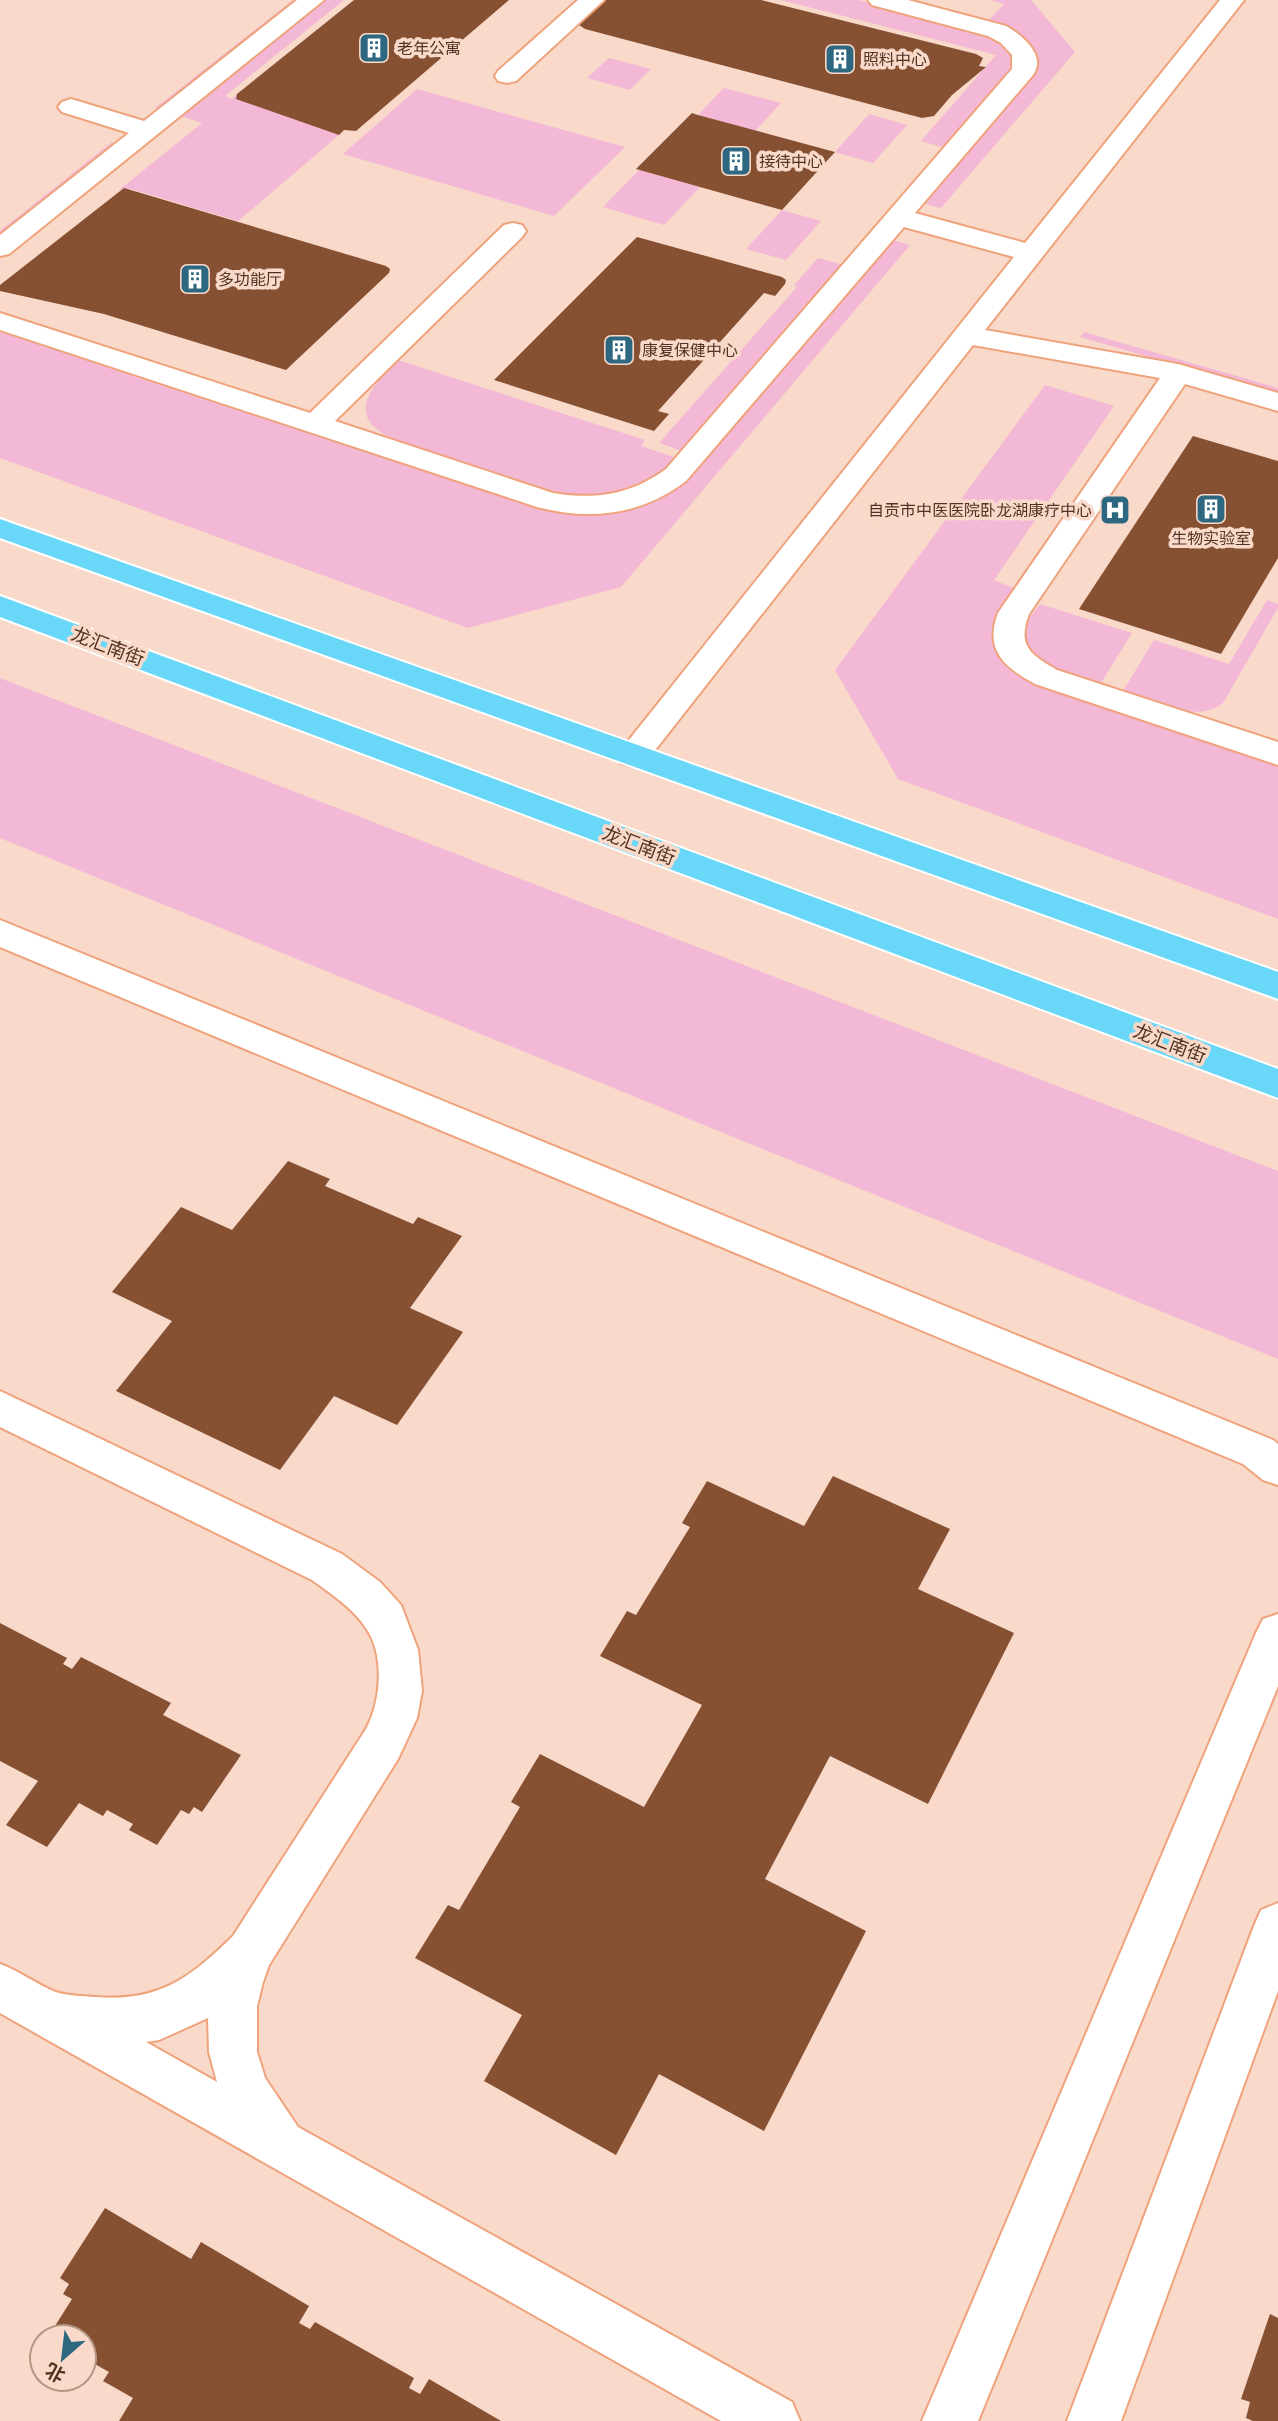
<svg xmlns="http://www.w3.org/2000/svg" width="1278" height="2421" viewBox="0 0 1278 2421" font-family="'IBM Plex Serif','Noto Sans SC',serif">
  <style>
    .green { fill: #f3b8d6 }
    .building { fill: #865033 }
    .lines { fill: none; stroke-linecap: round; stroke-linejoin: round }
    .minor-casing { stroke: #efa37c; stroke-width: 4 }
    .major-casing { stroke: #fff; stroke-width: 4 }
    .minor { fill: #fff; fill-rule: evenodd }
    .major { fill: #69d7f7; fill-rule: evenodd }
    .labels { text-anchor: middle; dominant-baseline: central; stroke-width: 7; stroke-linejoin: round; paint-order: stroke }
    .far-poi-label { font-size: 16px; fill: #523323; stroke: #f9d9c9; text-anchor: start }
    .street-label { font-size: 19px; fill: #523323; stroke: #f9d9c9 }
  </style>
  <rect width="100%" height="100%" fill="#f9d9c9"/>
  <!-- green -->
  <g class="green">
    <path d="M293 0H300L161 110 155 108Z"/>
    <path d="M325 0H344L225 96 232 99 237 94 236 98 339 135 238 221 131 189 119 190 202 123 180 116Z"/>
    <path d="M781 0H858L969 28 1002 42 1010 51 1014 68 945 148 921 141 996 55Z"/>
    <path d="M990 0H1031L1075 52 941 208 925 204 1035 72 1036 58 996 24 988 21 1004 4Z"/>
    <path d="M609 58 651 69 630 90 587 78Z"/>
    <path d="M724 88 781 103 755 131 698 115Z"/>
    <path d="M417 89 625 147 554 216 343 154Z"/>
    <path d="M869 114 907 125 873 163 835 152Z"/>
    <path d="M112 142 117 144 0 236V231Z"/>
    <path d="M639 170 700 187 664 225 603 207Z"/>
    <path d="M782 210 821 221 786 260 746 249Z"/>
    <path d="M893 240 910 245 621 587 468 628 0 458V331L542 510C599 518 642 518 688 479Z"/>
    <path d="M818 258 844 265 682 451 659 443 797 287 794 285Z"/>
    <path d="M1084 332 1278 388V394L1080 337Z"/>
    <path d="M398 360 645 440 641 446 676 458 657 479 610 498 569 496 400 442C344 419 366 392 398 360Z"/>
    <path d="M1045 385 1114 406 994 580 1016 589C1008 601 993 616 992 632 990 660 1021 677 1042 686L1278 764V919L898 779 835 670Z"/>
    <path d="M1267 600 1278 604V608L1223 703C1196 725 1153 700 1123 691L1154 640 1229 664Z"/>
    <path d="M1040 604 1132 633 1101 683C1079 676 1010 662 1024 627 1027 619 1035 611 1040 604Z"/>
    <path d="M0 678 1278 1171V1359L0 838Z"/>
  </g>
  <!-- building -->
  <g class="building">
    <path d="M354 0H509L356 131 344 130 339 135 236 99 237 94Z"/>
    <path d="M592 0H761L976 54 983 58 979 66 986 67 952 95 934 116 922 118 585 29 579 25 584 19 575 16Z"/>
    <path d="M692 113 698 115 835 152 782 210 636 169Z"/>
    <path d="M124 188 386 266 390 269 389 273 286 370 104 314 0 291V285Z"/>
    <path d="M637 237 782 277 786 280 785 284 775 296 764 293 658 411 669 414 654 431 494 380Z"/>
    <path d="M1193 436 1278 461V558L1221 654 1079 609Z"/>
    <path d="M288 1161 330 1179 325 1186 413 1224 418 1217 462 1236 410 1308 463 1332 397 1425 334 1396 280 1470 116 1391 172 1321 112 1292 181 1207 232 1230Z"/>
    <path d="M833 1476 950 1529 918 1589 1014 1633 928 1804 830 1756 765 1879 866 1931 764 2131 659 2074 616 2155 484 2081 522 2015 415 1958 448 1905 459 1910 520 1807 511 1802 540 1754 644 1807 702 1705 600 1656 627 1611 636 1615 690 1527 682 1523 707 1481 804 1526Z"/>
    <path d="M0 1623 67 1658 63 1664 72 1669 81 1657 171 1703 163 1715 241 1755 202 1812 194 1807 189 1814 181 1810 157 1845 129 1830 133 1824 107 1810 103 1816 79 1803 47 1847 6 1825 38 1781 0 1761Z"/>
    <path d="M105 2208 191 2259 201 2242 309 2306 299 2323 310 2329 315 2322 414 2378 409 2388 420 2394 429 2379 501 2421H119L133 2398 103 2381 109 2372 84 2358V2337H48L72 2299 63 2294 69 2284 60 2278Z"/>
    <path d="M1270 2314 1278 2318V2421H1253L1246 2418 1250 2402 1241 2399Z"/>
  </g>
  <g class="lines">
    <!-- minor casing -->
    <g class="minor-casing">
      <g id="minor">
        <path d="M297 0H324L9 254 0 256V235L129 133 62 112 58 107 62 102 71 99 144 121Z"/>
        <path d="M578 0H604L516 81 507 83 498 81 495 76 498 71Z"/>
        <path d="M868 0H908L1006 26C1022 35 1047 55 1033 75L915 213 1025 243 1220 0H1244L985 330 1178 364 1278 393V411L1185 384 1029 614C1017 646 1030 654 1057 670L1278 742V765L1035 684C1004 667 984 650 998 613L1160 378 973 345 645 763 633 766 621 763 617 755 1014 257 904 227 686 481C642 515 590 521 537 507L0 330V313L310 413 504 225 513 223 522 225 526 231 522 237 335 421 553 493C596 500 630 495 666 469L1012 69V55L1001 43 988 36 872 5Z"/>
        <path d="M0 920 1273 1440 1278 1444V1485L1263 1480 1243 1464 0 947Z"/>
        <path d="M0 1391 342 1554 380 1582 401 1605 418 1650 422 1691 417 1718 398 1759 269 1965 263 1982 257 2006V2052L265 2078 298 2127 792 2402 800 2421H721L0 2013V1964C19 1971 35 1983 53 1991 66 1996 82 1996 96 1997 159 2002 190 1978 233 1936L366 1729C381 1702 385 1655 366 1628 353 1608 331 1594 312 1580L0 1427ZM208 2018 209 2052 217 2082 146 2042 159 2040Z"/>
        <path d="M1278 1614V1686L978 2421H922L1256 1633 1263 1619Z"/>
        <path d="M1278 1903V1991L1121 2421H1067L1254 1926 1261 1910Z"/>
      </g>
    </g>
    <!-- major casing -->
    <g class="major-casing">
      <g id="major">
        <path d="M0 519 1278 972V999L0 538Z"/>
        <path d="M0 596 1278 1069V1098L0 617Z"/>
      </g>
    </g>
    <!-- minor -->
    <use href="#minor" class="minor"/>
    <!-- major -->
    <use href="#major" class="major"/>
  </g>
  <!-- icons -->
  <defs>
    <g id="building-square" transform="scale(1.575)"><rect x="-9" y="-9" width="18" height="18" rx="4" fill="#2d6880" stroke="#f9d9c9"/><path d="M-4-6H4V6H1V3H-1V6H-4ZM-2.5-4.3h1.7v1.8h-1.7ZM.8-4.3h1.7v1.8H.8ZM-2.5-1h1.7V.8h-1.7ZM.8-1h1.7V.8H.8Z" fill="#fff"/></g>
    <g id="hospital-square" transform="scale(1.575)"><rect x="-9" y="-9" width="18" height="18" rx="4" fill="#2d6880" stroke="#f9d9c9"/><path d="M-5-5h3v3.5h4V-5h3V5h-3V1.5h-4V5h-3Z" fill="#fff"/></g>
  </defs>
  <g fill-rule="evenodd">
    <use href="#building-square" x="374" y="48"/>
    <use href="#building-square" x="840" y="59"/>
    <use href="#building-square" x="736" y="161"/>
    <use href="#building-square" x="195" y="279"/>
    <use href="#building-square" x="619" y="350"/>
    <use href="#building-square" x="1211" y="509"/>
    <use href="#hospital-square" x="1115" y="510"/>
  </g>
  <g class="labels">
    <!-- far-poi labels -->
    <g class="far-poi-label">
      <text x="397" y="48">老年公寓</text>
      <text x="863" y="59">照料中心</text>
      <text x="759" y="161">接待中心</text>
      <text x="218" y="279">多功能厅</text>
      <text x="642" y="350">康复保健中心</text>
      <text x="1092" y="510" text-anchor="end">自贡市中医医院卧龙湖康疗中心</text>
      <text x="1211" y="538" text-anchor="middle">生物实验室</text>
    </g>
    <!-- street labels -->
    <g class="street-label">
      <text transform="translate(108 646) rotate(21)">龙汇南街</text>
      <text transform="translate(639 845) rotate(21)">龙汇南街</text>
      <text transform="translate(1170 1043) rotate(21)">龙汇南街</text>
    </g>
  </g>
  <!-- north arrow -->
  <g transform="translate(63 2358) rotate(208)"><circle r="33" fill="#f9d9c9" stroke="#b69787" stroke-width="2"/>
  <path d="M0-5L12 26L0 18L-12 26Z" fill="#2d6880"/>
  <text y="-10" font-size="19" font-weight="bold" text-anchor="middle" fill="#523323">北</text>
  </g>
</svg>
